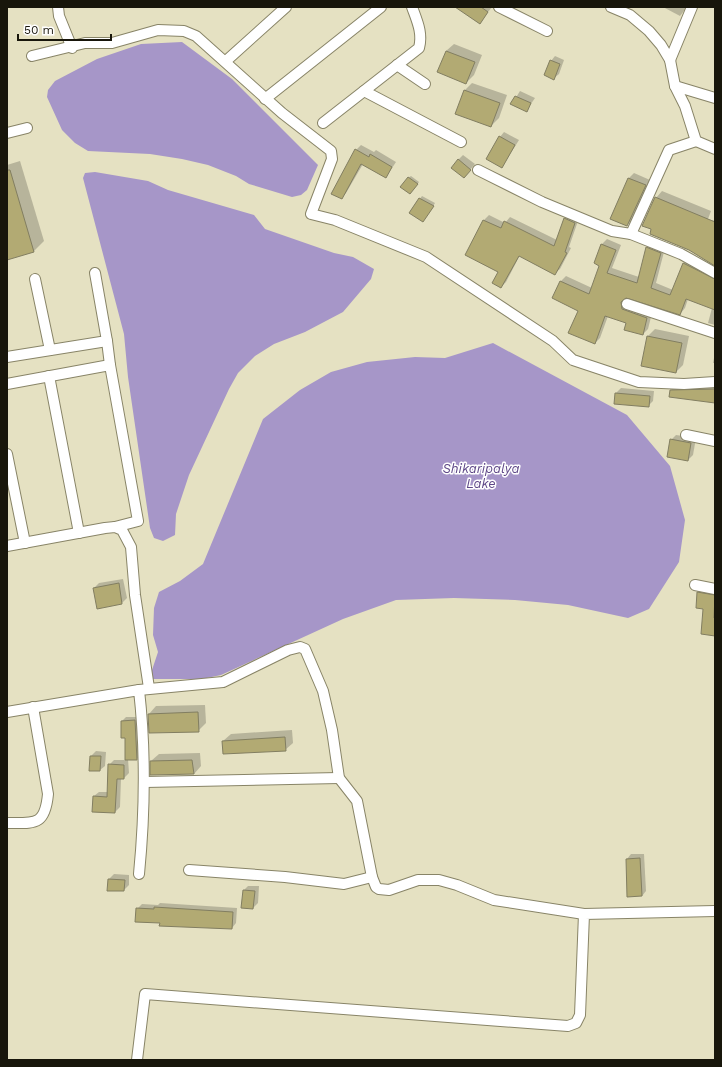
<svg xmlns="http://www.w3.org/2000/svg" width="722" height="1067" viewBox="0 0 722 1067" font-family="'Work Sans',sans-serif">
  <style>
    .water { fill: #a696c8 }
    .shadow { fill: #0003 }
    .building { fill: #b2aa73; stroke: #827e61 }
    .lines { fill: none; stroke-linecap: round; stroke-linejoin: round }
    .minor-casing { stroke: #888467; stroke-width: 12 }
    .minor { stroke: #fff; stroke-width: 10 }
    .labels { text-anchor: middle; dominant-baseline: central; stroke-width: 3; stroke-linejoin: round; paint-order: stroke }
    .water-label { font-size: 13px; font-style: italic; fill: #5e4787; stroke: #fff }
  </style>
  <rect width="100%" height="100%" fill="#e5e1c2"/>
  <!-- water -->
  <g class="water">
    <path d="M182 42 232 79 318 165 307 190 301 195 292 197 249 184 236 176 208 165 182 159 150 154 88 151 75 143 62 130 47 97 48 90 55 81 97 59 141 44Z"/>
    <path d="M95 172 148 181 168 190 254 215 265 229 334 253 353 257 374 269 371 279 343 312 305 332 274 344 255 356 238 373 229 389 189 475 176 514 175 535 163 541 154 538 150 528 128 377 124 334 83 178 85 173Z"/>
    <path d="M493 343 627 415 670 466 685 520 679 562 649 609 628 618 568 605 515 600 454 598 396 600 343 619 221 675 202 679H149L158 652 153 635 154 608 159 592 180 581 203 564 263 419 300 390 331 372 367 362 415 357 445 358Z"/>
  </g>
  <!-- shadow -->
  <g class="shadow">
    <path d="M455 7H492L480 22Z"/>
    <path d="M663 7H687L680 16Z"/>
    <path d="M454 44 482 55 474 75 466 83 446 51Z"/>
    <path d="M555 56 564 60 559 74 554 78 551 61Z"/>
    <path d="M472 83 507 95 499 118 491 126 456 113 465 90Z"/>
    <path d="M520 91 535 98 526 111 512 104Z"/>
    <path d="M504 132 519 140 502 167 500 137Z"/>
    <path d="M361 145 374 152 376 150 396 162 386 177 363 164 346 193 341 198 356 150Z"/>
    <path d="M463 155 475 164 464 177 458 160Z"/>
    <path d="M20 161 44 241 34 251 7 259V165Z"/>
    <path d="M634 173 650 180 632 220 627 225 611 218 629 178Z"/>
    <path d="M411 176 419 182 412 191 408 178Z"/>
    <path d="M662 191 711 211 708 219 715 221V264L656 198Z"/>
    <path d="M422 196 435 203 425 219 410 212Z"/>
    <path d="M569 214 579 218 569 247 571 248 560 269 555 273 520 255 506 282 501 287 499 272 466 255 484 220 489 215 505 223 510 217 557 240 564 219Z"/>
    <path d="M607 239 621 245 612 268 639 277 647 248 652 243 665 248 656 283 673 290 684 263 689 258 715 273V325L708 323 712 308 688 299 685 308 680 314 626 297 627 304 652 313 648 329 643 334 627 322 608 316 600 338 595 343 579 310 553 298 561 281 566 276 592 288 600 265 595 263 602 244Z"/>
    <path d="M655 329 689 336 683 365 676 372 648 336Z"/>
    <path d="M715 353V363H713Z"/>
    <path d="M715 382V402L671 390 678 383Z"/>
    <path d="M621 388 654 391 653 401 648 406 616 403V393Z"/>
    <path d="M676 435 696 438 693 455 688 460 671 440Z"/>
    <path d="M123 579 127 598 122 603 94 588 99 583Z"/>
    <path d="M704 587 715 589V635L698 593Z"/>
    <path d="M205 705 206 723 198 731 150 732 149 714 156 706Z"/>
    <path d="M126 717H139L141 755 137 759H128L129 773 124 778H121L120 807 115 812 94 796 99 792H108L109 765 114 760H126V737L122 721Z"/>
    <path d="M292 730 293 743 285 750 223 741 231 734Z"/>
    <path d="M96 751 106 752 105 766 100 770H90L91 756Z"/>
    <path d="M200 753 201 766 194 774 151 761 159 754Z"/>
    <path d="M631 854H644L646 891 642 896 627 859Z"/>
    <path d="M114 874 129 875V885L124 890 109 879Z"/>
    <path d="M248 886H259L258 903 253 908 244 890Z"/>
    <path d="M160 903 237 908 236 923 232 928 161 922 137 909 142 904 158 905Z"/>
  </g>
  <!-- building -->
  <g class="building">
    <path d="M455 7H481L488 12 480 24Z"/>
    <path d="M446 51 475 62 466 84 437 72Z"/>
    <path d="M550 60 560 64 554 80 544 75Z"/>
    <path d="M464 90 500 103 491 127 455 114Z"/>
    <path d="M515 96 531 103 527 112 510 104Z"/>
    <path d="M499 136 515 145 502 168 486 159Z"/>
    <path d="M355 149 369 157 370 154 392 167 386 178 361 164 342 199 331 194Z"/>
    <path d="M458 159 471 170 464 178 451 168Z"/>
    <path d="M7 170H10L34 252 7 260Z"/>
    <path d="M408 177 418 184 410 194 400 187Z"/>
    <path d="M628 178 646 185 627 226 610 219Z"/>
    <path d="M655 197 715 222V266L689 250 650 234 651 229 642 226Z"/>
    <path d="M419 198 434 206 423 222 409 213Z"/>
    <path d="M564 218 575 223 565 252 567 253 555 275 519 256 501 288 492 283 498 272 465 255 483 220 501 228 504 221 554 246Z"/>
    <path d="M601 244 616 250 607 273 637 283 646 247 661 253 651 288 670 295 683 263 715 279V310L686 299 680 315 626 298 621 302 622 309 647 318 643 335 624 330 626 323 605 316 595 344 568 333 578 311 552 298 560 281 589 294 599 266 594 263Z"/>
    <path d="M647 336 682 343 676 373 641 366Z"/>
    <path d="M715 389V403L669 397 670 390Z"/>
    <path d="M615 393 650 396 649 407 614 404Z"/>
    <path d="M670 439 691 443 688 461 667 457Z"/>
    <path d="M119 583 122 604 97 609 93 588Z"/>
    <path d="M697 592 715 595 714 618H715V636L701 634 703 609 696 608Z"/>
    <path d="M198 712 199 732 149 733 148 714Z"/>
    <path d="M135 720 137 760H125V738H121V721Z"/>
    <path d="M285 737 286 751 223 754 222 741Z"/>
    <path d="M90 756H101L100 771H89Z"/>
    <path d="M192 760 194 774 150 775V761Z"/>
    <path d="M108 764 124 765V779H117L115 813 92 812 93 796 107 797Z"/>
    <path d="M640 858 642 896 627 897 626 859Z"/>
    <path d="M108 879 125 880 124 891H107Z"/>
    <path d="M243 890 255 891 253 909 241 908Z"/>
    <path d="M154 907 233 912 232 929 159 926 160 923 135 922 136 908 154 909Z"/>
  </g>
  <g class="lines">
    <!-- minor casing -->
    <g class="minor-casing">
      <g id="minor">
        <path d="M58 7 59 16 72 48"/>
        <path d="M499 7 547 31"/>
        <path d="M611 7 630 15 649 31 661 45 670 60 675 86 685 106 696 141 715 149"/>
        <path d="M32 56 85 43H112L158 30 184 31 196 36 282 113 331 151 332 159 311 214 335 220 426 257 553 341 573 360 639 382 684 384 715 382"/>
        <path d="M670 60 692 7"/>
        <path d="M226 61 286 7"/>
        <path d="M397 65 425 84"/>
        <path d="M675 86 715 98"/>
        <path d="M364 91 461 142"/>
        <path d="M265 99 381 7"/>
        <path d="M323 123 419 48C423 33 417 21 412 7"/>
        <path d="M7 133 27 128"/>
        <path d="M478 170 542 202 612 231 631 234 681 254 715 273"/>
        <path d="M631 234 669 150 696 141"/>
        <path d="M35 279 50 350"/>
        <path d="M627 304 715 333"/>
        <path d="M107 341 110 365"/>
        <path d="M7 357 107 341 95 273"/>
        <path d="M49 376 79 533"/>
        <path d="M7 384 110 365 138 521 115 527"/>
        <path d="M686 435 715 441"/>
        <path d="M7 454 25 543"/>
        <path d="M7 546 105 528 115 527 122 530 131 547 135 595 149 688"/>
        <path d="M695 585 715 589"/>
        <path d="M139 690 223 682 288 650 300 647 305 649 323 691 332 730 339 778 357 801 372 877 376 887 379 889 389 890 418 880H439L457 885 494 900 584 914"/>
        <path d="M7 712 139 690C146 752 145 812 139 874"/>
        <path d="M145 782 339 778"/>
        <path d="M7 823C35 823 45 826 48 794L33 707"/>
        <path d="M189 870 285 877 344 884 372 877"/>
        <path d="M137 1060 145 994 568 1026 576 1023 580 1015 584 914 715 911"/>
      </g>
    </g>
    <!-- minor -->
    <use href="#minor" class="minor"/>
  </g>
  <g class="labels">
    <!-- water labels -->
    <g class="water-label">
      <text x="481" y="468">Shikaripalya<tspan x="481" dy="15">Lake</tspan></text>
    </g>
  </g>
  <!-- border -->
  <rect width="722" height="1067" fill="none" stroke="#18160b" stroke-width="16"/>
  <!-- scale -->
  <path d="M18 34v6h93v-6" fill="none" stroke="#18160b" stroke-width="2"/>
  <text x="24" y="34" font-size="12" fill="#18160b" stroke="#ffffff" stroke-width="3" paint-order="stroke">50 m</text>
</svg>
